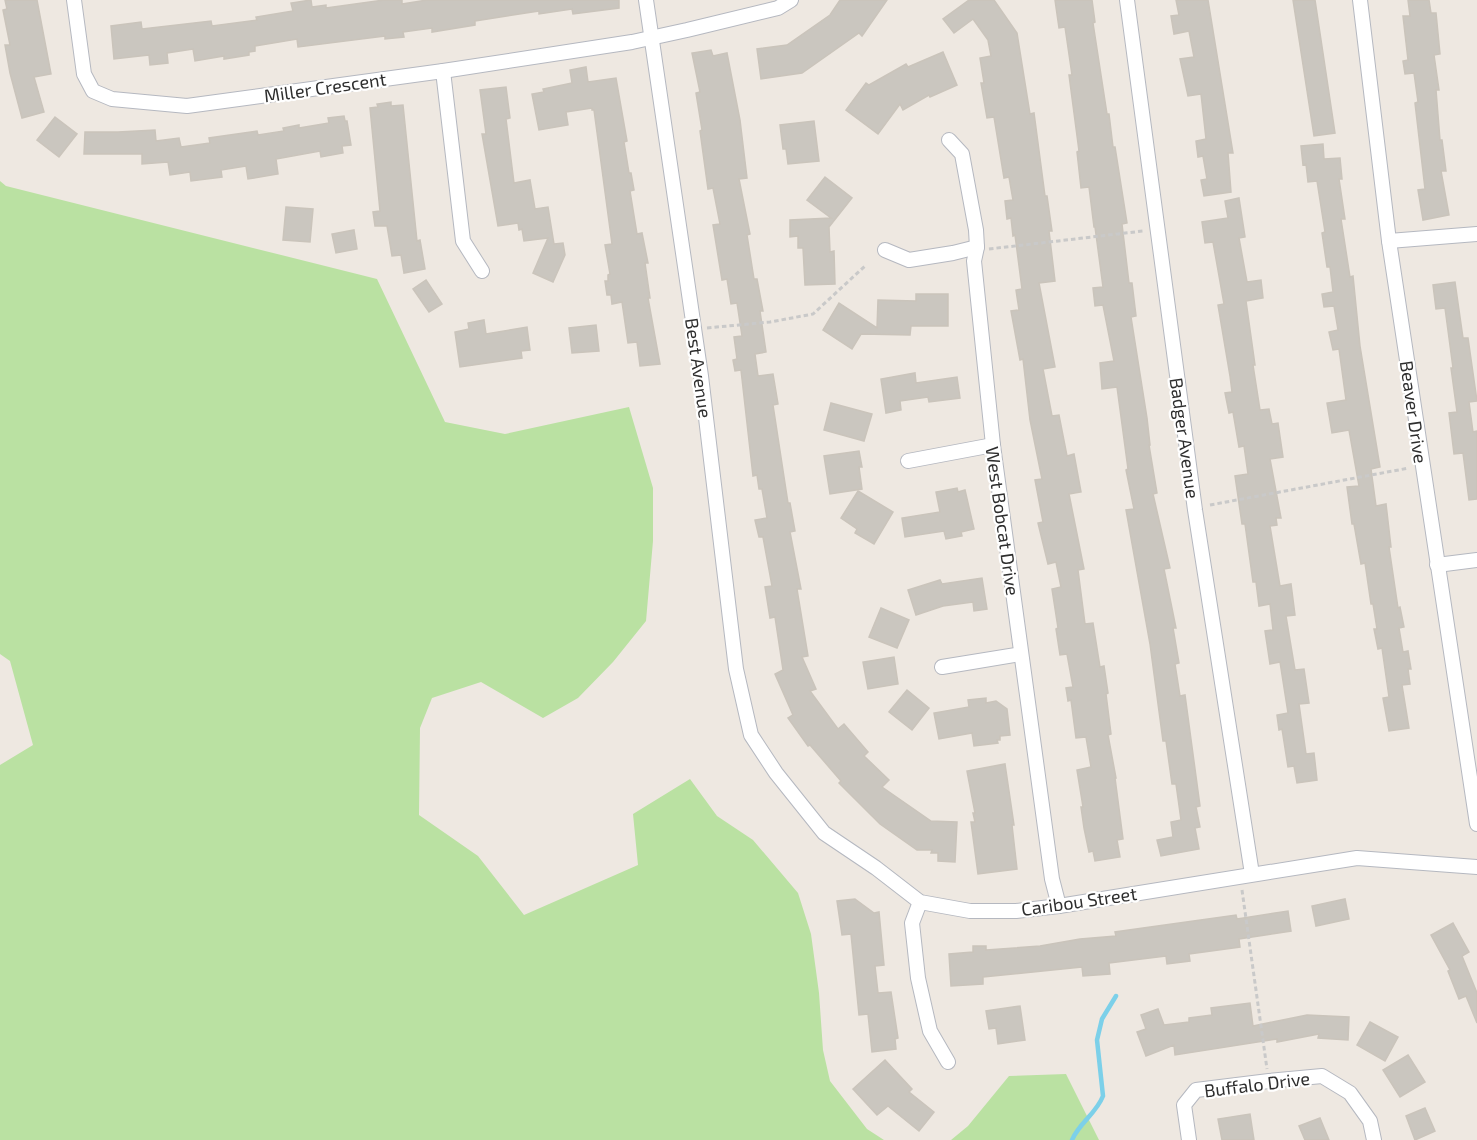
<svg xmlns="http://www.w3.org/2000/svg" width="1477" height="1140" viewBox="0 0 1477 1140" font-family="'Exo 2',sans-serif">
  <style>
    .green { fill: #bae1a2 }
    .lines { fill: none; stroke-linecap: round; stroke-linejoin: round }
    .stream { stroke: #7cd0e9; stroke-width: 4.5 }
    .building { fill: #cac6bf; stroke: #cac4bb; stroke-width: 1.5 }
    .minor-casing { stroke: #b5b8c0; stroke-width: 16 }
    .path { stroke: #c9c9c9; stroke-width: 3; stroke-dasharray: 4.5 3; stroke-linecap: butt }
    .minor { stroke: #fff; stroke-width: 14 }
    .labels { text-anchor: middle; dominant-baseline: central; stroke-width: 4.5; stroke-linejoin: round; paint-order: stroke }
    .street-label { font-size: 18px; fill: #2e2e2e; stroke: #fff }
  </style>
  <rect width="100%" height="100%" fill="#eee8e1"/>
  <!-- green -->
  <g class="green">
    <path d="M0 181 6 186 377 279 445 422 505 434 629 407 653 488V541L646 621 613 662 578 698 543 718 481 682 432 698 420 728 419 815 478 856 524 915 638 865 633 814 690 779 717 816 753 840 798 893 811 934 819 993 823 1050 830 1081 867 1129 884 1140H0V765L33 745 10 661 0 654Z"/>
    <path d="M1066 1074 1099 1140H951L968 1126 1009 1076Z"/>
  </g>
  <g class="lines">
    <!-- stream -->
    <path class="stream" d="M1072 1140C1079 1123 1096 1114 1103 1096L1097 1040 1102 1019 1116 996"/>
  </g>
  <!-- building -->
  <g class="building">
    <path d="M5 0H37L51 74 34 77 44 112 22 118 10 73 5 45H10L3 10 7 9Z"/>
    <path d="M311 0 312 7 326 5V8L384 0H402V4L427 0H619V8L573 14 572 9 539 14V11L475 21V25L432 32V28L403 32 404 37 385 39V36L298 47 297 39 255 46V51L249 52V55L224 59V56L195 61 193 49 167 53 168 63 150 65 149 55 114 59 111 26 141 22 142 29 211 21 212 26 257 20 256 17 293 11 291 3Z"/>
    <path d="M840 0H887L862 36 859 33 802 73 761 79 757 49 787 45 830 15Z"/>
    <path d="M969 0H994L1017 33 1030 114 1034 113 1045 196H1047L1052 231H1049L1055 281 1039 283 1055 367 1043 369 1052 416 1059 415 1067 456 1074 454 1081 492 1069 494 1084 569 1078 570 1085 624 1093 623 1100 667 1104 666 1108 693 1106 694 1111 734 1108 735 1116 778H1115L1123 839 1117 840 1120 857 1095 861 1093 851 1089 852 1084 828 1081 807H1083L1077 770 1091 767 1086 737 1076 738 1071 700 1068 701 1066 688 1073 687 1067 654 1060 655 1056 629 1058 628 1052 589 1061 587 1056 562 1048 564 1038 523 1043 522 1035 480 1042 479 1030 420 1023 359 1020 360 1011 311 1019 310 1016 290 1022 289 1015 235 1013 236 1011 218 1007 219 1005 201 1013 200 1009 177 1004 178 994 117 987 118 981 83H984L980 58 991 56 988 40 973 19 954 33 943 19Z"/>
    <path d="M1055 0H1092L1095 22 1093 23 1107 114H1109L1113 147H1115L1127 223 1122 224 1129 283H1132L1136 316 1131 317 1147 418 1150 445H1149L1157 493 1153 494 1170 568 1164 569 1176 628H1173L1179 663 1175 664 1180 696 1185 695 1200 806 1196 807 1200 827 1195 828 1199 849 1161 856 1157 840 1173 837 1171 822 1181 820 1176 784H1172L1166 741H1163L1150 644 1126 510 1134 509 1126 470 1128 469 1117 387 1102 389 1100 363 1114 361 1103 305 1095 306 1093 288 1103 287 1095 227H1094L1089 187 1081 188 1077 152 1079 151 1069 75H1072L1065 27 1059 28Z"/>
    <path d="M1176 0H1208L1233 153H1228L1231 192 1204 196 1201 180 1207 179 1203 156 1198 157 1196 141 1206 139 1201 94 1188 96 1180 59 1194 57 1189 31 1174 34 1171 16 1179 15Z"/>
    <path d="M1293 0H1315L1335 133 1314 136Z"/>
    <path d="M1408 0H1429L1431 13H1436L1440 54 1434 55 1439 90H1436L1440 140H1442L1446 171H1441L1449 215 1423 220 1418 190 1425 189 1415 103 1418 102 1414 73 1405 74 1403 61 1408 60 1403 16H1410Z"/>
    <path d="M711 50 713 56 727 53 740 120 747 178 739 179 750 234 747 235 754 279H757L763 311H760L766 352 755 354 758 376 773 374 778 404 773 405 788 503H790L795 531 790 532 801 589H797L808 656 802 657 816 689 810 691 838 729 844 724 868 752 864 756 889 780 882 787 931 821 957 822 955 862 938 861V853H931L932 850H917L880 824 839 783 841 781 810 745 808 746 788 718 793 715 775 674 783 670 775 617 770 618 765 587 772 586 763 537H759L755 520 767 518 762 489H759L757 475 753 476 741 370 735 371 733 360 737 359 734 337 742 336 737 303 731 304 727 279 722 280 713 225 720 224 713 188 708 189 700 131 702 130 696 93 700 92 692 53Z"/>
    <path d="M943 52 957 85 930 97 929 95 903 110 900 104 878 134 846 110 866 83 869 85 906 64 908 67Z"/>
    <path d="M586 67 588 82 616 78 627 141 624 142 629 173H631L634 190 630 191 637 234 642 233 648 263H645L650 298H648L660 364 640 366 637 342 628 343 622 302 612 304 611 295H607L605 281H608V275L610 274 605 245 612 244 594 110H592V108L566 112 568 125 539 130 532 94 544 92 543 89 572 83 570 70Z"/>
    <path d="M506 87 510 118 506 119 514 183 530 180 535 209 548 207 554 244 563 243 565 255 553 282 533 273 548 238 524 241 522 229 519 230 518 223 498 226 482 134H486L480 90Z"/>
    <path d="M391 102V106L403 105 417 241 420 240 425 269 404 273 401 255 392 256 387 226H375L373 212 380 211 370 108 378 107 377 104Z"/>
    <path d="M344 116 345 121H347L351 145 342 146 343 153 321 157 320 151 276 159 278 174 248 179 246 166 221 170 222 177 191 181 190 172 170 175 168 162 142 164V154H84L85 132H118L155 130 156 141 179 138 181 147 210 143 209 138 257 131 258 135 284 131 283 128 299 125V128L329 123 328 118Z"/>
    <path d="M55 117 77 134 59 157 37 140Z"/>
    <path d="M814 121 819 161 788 164 786 149H783L780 125Z"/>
    <path d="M1323 144 1324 159 1340 158 1342 179H1339L1345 219H1341L1350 277 1353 276 1360 346 1380 467 1371 469 1376 506 1386 504 1391 547H1389L1398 608 1400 607 1404 627 1399 628 1403 652 1408 651 1411 669H1408L1410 684 1402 685 1409 728 1389 731 1383 698 1389 697 1382 648 1378 649 1374 629H1377L1373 604H1371L1365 563 1361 564 1354 524H1352L1347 487 1359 486 1349 430 1332 433 1327 403 1346 400 1339 349 1333 350 1329 332 1338 330 1334 306 1324 307 1322 294 1333 292 1330 267H1327L1322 233 1325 232 1317 181 1308 182 1306 164 1303 165 1301 146Z"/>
    <path d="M825 177 852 198 829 227 830 252 834 251 835 284 805 285 803 248H798V236L790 237V220L831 218 807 200Z"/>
    <path d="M1239 198 1245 237 1239 238 1247 282 1261 280 1263 298 1246 301 1255 365H1253L1260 410 1269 409 1272 424 1278 423 1283 457 1270 459 1281 518H1276L1277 525 1270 526 1280 586 1291 584 1295 615 1286 616 1295 670 1304 669 1309 703 1299 704 1306 754 1314 753 1317 780 1297 783 1294 766 1288 767 1282 729 1279 730 1277 715 1288 713 1280 662 1270 664 1265 631 1273 630 1270 604 1259 606 1256 582H1253L1245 524H1242L1235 476 1248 474 1244 446 1239 447 1233 412 1229 413 1225 393 1232 392 1230 376 1218 305 1224 304 1213 242 1205 243 1202 222 1228 218 1225 201Z"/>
    <path d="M286 207 313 209 310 242 283 240Z"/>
    <path d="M354 230 357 249 336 253 332 234Z"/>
    <path d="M426 280 442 304 429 312 413 289Z"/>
    <path d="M1455 282 1463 338H1468L1477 401 1469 402 1473 432 1477 431V499L1469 500 1463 453 1454 454 1449 413 1457 412 1451 368H1453L1445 308 1436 309 1433 285Z"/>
    <path d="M916 294H948V326H911L910 335 861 334 852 349 823 330 839 303 877 328 878 300 916 301Z"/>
    <path d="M484 320 486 334 527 327 530 350 521 351 522 358 460 367 455 332 469 329 468 323Z"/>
    <path d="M596 325 599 351 572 353 569 328Z"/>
    <path d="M915 373 916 383 957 377 960 398 929 402 928 397 900 401 901 410 886 413 881 379Z"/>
    <path d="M831 403 872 414 864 441 824 430Z"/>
    <path d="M859 451 862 467H859L862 489 830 494 824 456Z"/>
    <path d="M957 488 958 492 965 490 974 529 961 532 962 536 946 539 944 531 905 537 902 518 940 512 936 492Z"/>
    <path d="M858 491 893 512 874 544 855 533 857 529 841 518Z"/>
    <path d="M982 578 987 609 974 611 973 602 943 606 916 615 908 590 940 580 942 584Z"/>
    <path d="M881 608 909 620 897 648 869 637Z"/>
    <path d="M894 657 898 684 868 689 863 662Z"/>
    <path d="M907 690 929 708 912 730 889 712Z"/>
    <path d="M986 698V703L996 701 1007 709 1010 735 1000 736V740H997L998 743 974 746 972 733 939 739 934 713 969 707 968 700Z"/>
    <path d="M1005 764 1014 825H1012L1017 869 978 874 971 822H975L973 813H975L967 771Z"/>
    <path d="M855 899 874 913 879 912 884 965 875 966 878 993 891 992 898 1038 895 1039 896 1049 872 1052 868 1014 859 1015 851 934 842 935 837 901Z"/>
    <path d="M1345 899 1349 919 1316 926 1312 906Z"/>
    <path d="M1288 911 1291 931 1239 939 1240 947 1189 954 1190 961 1167 964 1166 956 1109 963 1110 974 1083 976 1082 967 983 977V984L951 986 949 954 973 952V946H986V950L1040 946 1080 939 1116 936 1115 932 1236 915 1237 919Z"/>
    <path d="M1453 923 1469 952 1462 956 1477 993V1023L1466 996 1459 999 1448 971 1450 970 1431 935Z"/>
    <path d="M1250 1003 1253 1026 1307 1015 1349 1017 1348 1040 1318 1038 1319 1034 1277 1042V1039L1175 1055 1174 1045 1146 1056 1137 1032 1146 1029 1141 1015 1158 1009 1164 1025 1189 1022V1018L1212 1015 1211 1008Z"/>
    <path d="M1020 1006 1025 1040 998 1044 996 1028 989 1029 986 1011Z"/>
    <path d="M1370 1022 1398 1037 1385 1061 1357 1045Z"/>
    <path d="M1408 1055 1425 1082 1400 1097 1383 1070Z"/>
    <path d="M885 1060 912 1089 909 1092 934 1112 919 1131 888 1106 877 1115 853 1089Z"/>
    <path d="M1425 1108 1435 1131 1415 1140 1406 1116Z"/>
    <path d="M1250 1114 1254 1140H1222L1218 1119Z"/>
    <path d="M1320 1118 1329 1140H1305L1299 1126Z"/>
  </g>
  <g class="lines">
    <!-- minor casing -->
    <g class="minor-casing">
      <g id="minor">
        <path d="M74 0 84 74 93 91 112 99 187 106 443 71 632 42 687 30 778 8 791 0"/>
        <path d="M646 0 701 376 736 669 751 735 776 773 824 833 876 868 920 902 970 911H1016L1059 906 1357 858 1477 867"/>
        <path d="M1127 0 1195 510 1252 874"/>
        <path d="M1360 0 1389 241 1477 824"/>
        <path d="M443 71 463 241 482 271"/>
        <path d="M949 140 962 154 976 230 977 247 974 261 993 445 1052 879 1059 906"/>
        <path d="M1389 241 1477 234"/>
        <path d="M885 250 909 260 953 253 977 247"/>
        <path d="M908 461 993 445"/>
        <path d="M1437 565 1477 560"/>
        <path d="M942 667 1021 654"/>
        <path d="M920 902 912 923 918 978 930 1031 948 1062"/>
        <path d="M1189 1140 1184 1105 1196 1090 1269 1081 1322 1076 1350 1093 1370 1121 1374 1140"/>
      </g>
    </g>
    <!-- path -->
    <g class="path">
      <path d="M989 249 1143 231"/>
      <path d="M707 328 770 322 813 314 865 266"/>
      <path d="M1210 505 1409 468"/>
      <path d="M1242 890 1267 1069"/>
    </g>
    <!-- minor -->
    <use href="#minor" class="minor"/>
  </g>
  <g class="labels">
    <!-- street labels -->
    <g class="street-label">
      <text transform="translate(325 87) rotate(-8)">Miller Crescent</text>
      <text transform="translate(699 368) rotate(82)">Best Avenue</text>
      <text transform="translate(1414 412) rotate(82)">Beaver Drive</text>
      <text transform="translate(1185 438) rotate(82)">Badger Avenue</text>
      <text transform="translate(1003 521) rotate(82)">West Bobcat Drive</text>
      <text transform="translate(1079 901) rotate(-8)">Caribou Street</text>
      <text transform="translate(1257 1084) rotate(-7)">Buffalo Drive</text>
    </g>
  </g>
</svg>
